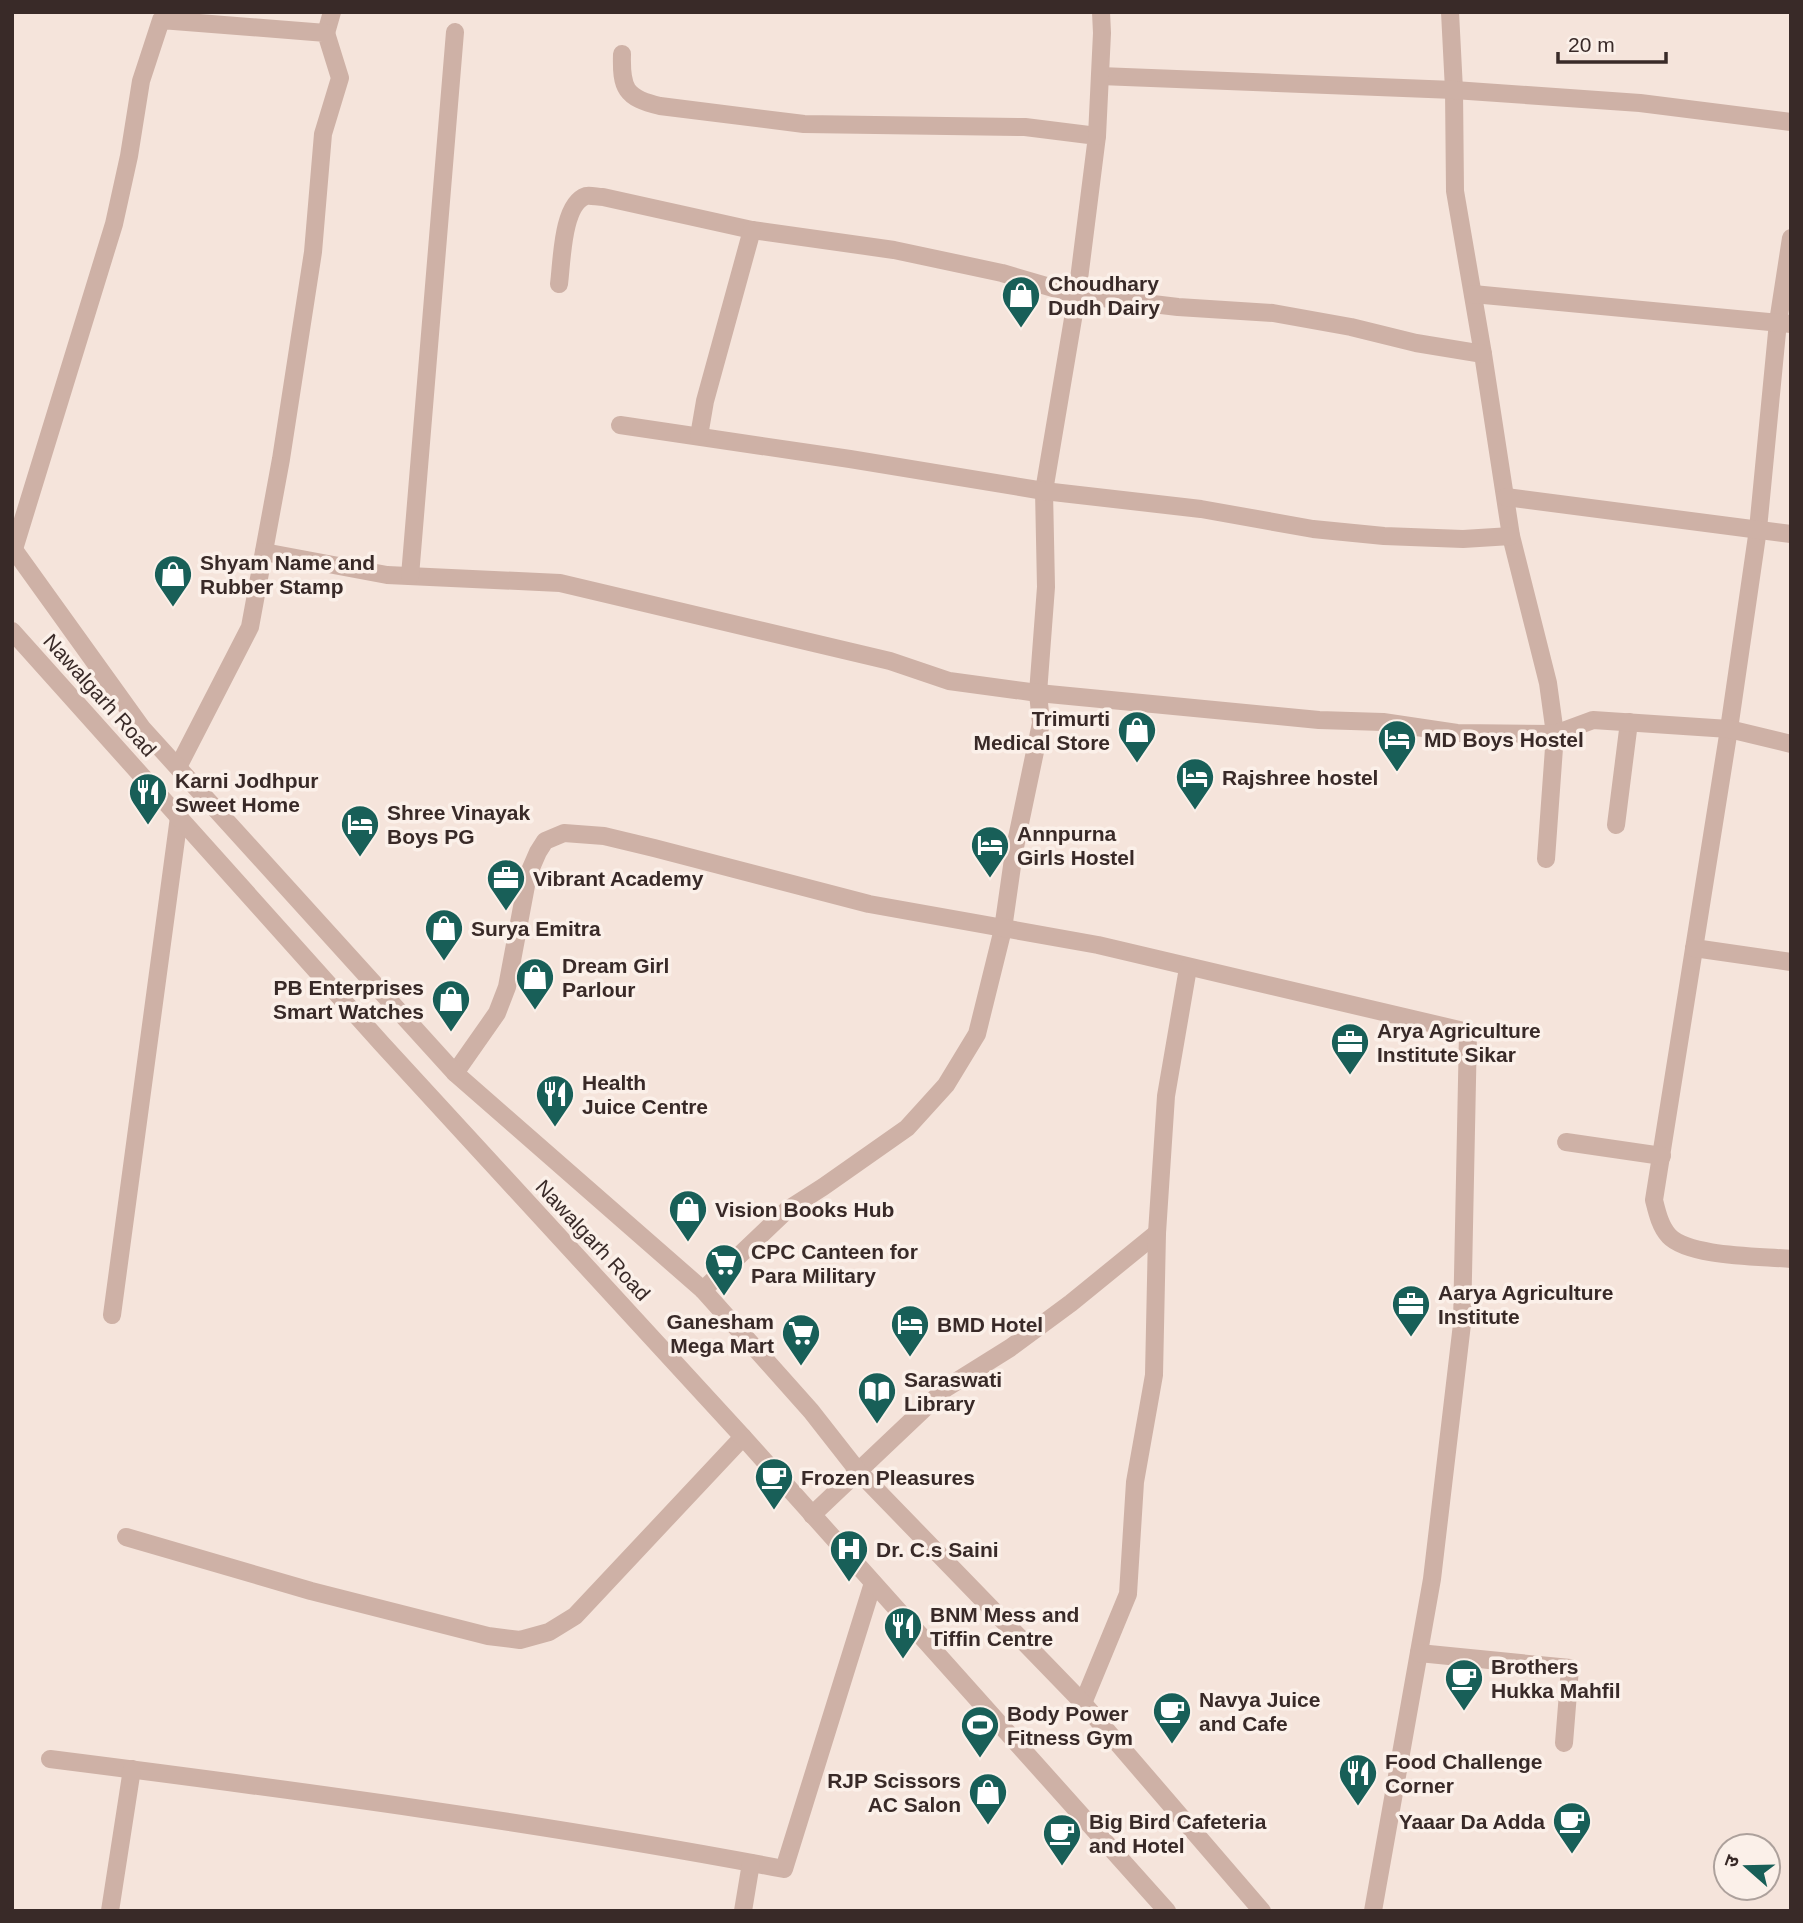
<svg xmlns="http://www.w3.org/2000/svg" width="1803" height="1923" viewBox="0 0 1803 1923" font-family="Helvetica,'Noto Sans Devanagari',sans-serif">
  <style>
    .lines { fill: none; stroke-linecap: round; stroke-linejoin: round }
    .service { stroke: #ceb1a6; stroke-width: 18 }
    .minor { stroke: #ceb1a6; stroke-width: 18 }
    .tertiary { stroke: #ceb1a6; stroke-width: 18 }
    .labels { text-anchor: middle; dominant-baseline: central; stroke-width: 7; stroke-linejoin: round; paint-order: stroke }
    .poi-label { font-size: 21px; font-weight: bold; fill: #392a28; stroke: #fbf0e9; text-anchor: start }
    .street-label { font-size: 21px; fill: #392a28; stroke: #fbf0e9 }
  </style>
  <rect width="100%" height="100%" fill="#f5e4db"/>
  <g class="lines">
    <!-- service -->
    <g class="service">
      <path d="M1616 825 1629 722"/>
      <path d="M1546 859 1555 734"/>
      <path d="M112 1315 179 817"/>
    </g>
    <!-- minor -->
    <g class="minor">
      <path d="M1450 12 1454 90 1455 191 1483 354 1511 536 1548 683 1555 734"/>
      <path d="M326 33 332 12"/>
      <path d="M622 54C621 88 625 98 660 106L804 124 1025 127 1097 136 1077 295 1044 491 1046 587 1038 693 1041 723 1014 852 1003 929 977 1034 946 1085 907 1128 823 1187 787 1210 703 1290"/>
      <path d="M1100 76 1454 90 1640 103 1791 122"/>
      <path d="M1097 136 1102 33 1101 12"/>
      <path d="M1791 238 1778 322 1758 529 1729 729 1654 1200C1657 1212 1660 1226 1669 1236 1689 1257 1761 1256 1791 1259"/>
      <path d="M559 284C562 262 562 204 586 196 590 195 598 197 603 197L752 230 894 250 1002 273 1077 295 1178 307 1273 313 1351 327 1416 343 1483 354"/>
      <path d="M1473 294 1791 324"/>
      <path d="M620 425 850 459 1044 491 1201 509 1313 529 1384 536 1463 539 1511 536"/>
      <path d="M699 436 705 401 752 230"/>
      <path d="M1506 497 1791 534"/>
      <path d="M14 549 114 224 129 156 141 81 161 20 326 33 340 78 323 134 313 252 281 459 250 627 178 767"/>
      <path d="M264 552 387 575 560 583 890 661 949 681 1038 693 1319 720 1383 722 1457 733 1555 734 1593 720 1729 729 1791 744"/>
      <path d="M410 576 455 32"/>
      <path d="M1694 948 1791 962"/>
      <path d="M455 1073 497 1013 507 987 528 875 538 852 545 841 564 833 604 836 654 848 869 904 1098 945 1468 1032 1462 1324 1432 1579 1373 1911"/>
      <path d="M1566 1142 1662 1156"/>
      <path d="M812 1515 946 1388 1010 1348 1071 1303 1157 1233"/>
      <path d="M126 1537 311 1591 488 1636 520 1640 549 1632 575 1616 743 1437"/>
      <path d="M1419 1653 1570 1668 1564 1743"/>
      <path d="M1083 1703 1128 1594 1135 1482 1154 1375 1157 1233 1166 1096 1188 968"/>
      <path d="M50 1759C295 1790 541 1823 784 1869L873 1583"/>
      <path d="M110 1911 132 1769"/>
      <path d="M743 1911 751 1863"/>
    </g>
    <!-- tertiary -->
    <g class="tertiary">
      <path d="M12 547 142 728 455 1073 703 1290 811 1411 858 1471 1083 1703 1262 1911"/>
      <path d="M12 631 382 1044 743 1437 1167 1911"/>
    </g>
  </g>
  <!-- icons -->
  <defs>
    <g id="shop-pin" transform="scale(2.0125)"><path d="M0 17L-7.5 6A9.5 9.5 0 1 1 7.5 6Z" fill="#185f58" stroke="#fbf0e9"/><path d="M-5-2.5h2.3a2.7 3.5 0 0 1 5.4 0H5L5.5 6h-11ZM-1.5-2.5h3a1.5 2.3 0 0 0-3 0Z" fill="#fff"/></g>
    <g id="hotel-pin" transform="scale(2.0125)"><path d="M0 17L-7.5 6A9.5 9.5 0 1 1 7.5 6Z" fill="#185f58" stroke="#fbf0e9"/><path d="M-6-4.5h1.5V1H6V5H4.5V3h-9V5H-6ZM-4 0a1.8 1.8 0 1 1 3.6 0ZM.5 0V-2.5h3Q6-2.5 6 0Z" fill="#fff"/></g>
    <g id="restaurant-pin" transform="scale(2.0125)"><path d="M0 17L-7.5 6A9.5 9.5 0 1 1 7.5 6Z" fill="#185f58" stroke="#fbf0e9"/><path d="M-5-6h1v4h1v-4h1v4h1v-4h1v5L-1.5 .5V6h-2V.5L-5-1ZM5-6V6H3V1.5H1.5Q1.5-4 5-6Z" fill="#fff"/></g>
    <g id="office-pin" transform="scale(2.0125)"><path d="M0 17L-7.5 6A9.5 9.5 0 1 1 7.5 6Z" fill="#185f58" stroke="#fbf0e9"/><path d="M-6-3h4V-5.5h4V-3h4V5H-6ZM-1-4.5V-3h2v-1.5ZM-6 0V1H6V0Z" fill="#fff"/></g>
    <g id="supermarket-pin" transform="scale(2.0125)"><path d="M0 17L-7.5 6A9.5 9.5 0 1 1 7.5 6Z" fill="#185f58" stroke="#fbf0e9"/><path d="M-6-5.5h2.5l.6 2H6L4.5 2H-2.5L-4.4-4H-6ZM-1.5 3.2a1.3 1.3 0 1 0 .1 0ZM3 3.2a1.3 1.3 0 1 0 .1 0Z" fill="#fff"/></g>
    <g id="library-pin" transform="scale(2.0125)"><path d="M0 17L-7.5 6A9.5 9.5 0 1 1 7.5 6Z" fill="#185f58" stroke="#fbf0e9"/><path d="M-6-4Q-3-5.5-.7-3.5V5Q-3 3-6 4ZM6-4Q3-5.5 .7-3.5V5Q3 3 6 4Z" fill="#fff"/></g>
    <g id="cafe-pin" transform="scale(2.0125)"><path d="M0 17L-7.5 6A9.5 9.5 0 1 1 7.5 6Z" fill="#185f58" stroke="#fbf0e9"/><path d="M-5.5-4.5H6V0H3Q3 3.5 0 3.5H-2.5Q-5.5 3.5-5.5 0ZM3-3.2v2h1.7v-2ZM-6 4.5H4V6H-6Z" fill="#fff"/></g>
    <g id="hospital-pin" transform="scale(2.0125)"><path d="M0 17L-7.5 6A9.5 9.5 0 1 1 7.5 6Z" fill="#185f58" stroke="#fbf0e9"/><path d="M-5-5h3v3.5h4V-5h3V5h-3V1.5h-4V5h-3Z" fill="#fff"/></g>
    <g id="stadium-pin" transform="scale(2.0125)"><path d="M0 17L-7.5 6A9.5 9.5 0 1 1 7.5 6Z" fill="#185f58" stroke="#fbf0e9"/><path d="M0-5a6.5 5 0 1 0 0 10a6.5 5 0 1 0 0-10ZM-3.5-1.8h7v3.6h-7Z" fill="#fff"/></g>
  </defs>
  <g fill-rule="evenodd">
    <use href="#shop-pin" x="1021" y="295"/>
    <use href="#shop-pin" x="173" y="574"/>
    <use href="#shop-pin" x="1137" y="730"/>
    <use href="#hotel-pin" x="1397" y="739"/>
    <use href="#hotel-pin" x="1195" y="777"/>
    <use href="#restaurant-pin" x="148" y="792"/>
    <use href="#hotel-pin" x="360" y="824"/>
    <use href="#hotel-pin" x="990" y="845"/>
    <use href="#office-pin" x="506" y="878"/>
    <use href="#shop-pin" x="444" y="928"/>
    <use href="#shop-pin" x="535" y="977"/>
    <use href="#shop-pin" x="451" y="999"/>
    <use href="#office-pin" x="1350" y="1042"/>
    <use href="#restaurant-pin" x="555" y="1094"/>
    <use href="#shop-pin" x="688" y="1209"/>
    <use href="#supermarket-pin" x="724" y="1263"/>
    <use href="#office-pin" x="1411" y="1304"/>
    <use href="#hotel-pin" x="910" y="1324"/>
    <use href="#supermarket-pin" x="801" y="1333"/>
    <use href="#library-pin" x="877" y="1391"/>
    <use href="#cafe-pin" x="774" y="1477"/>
    <use href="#hospital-pin" x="849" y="1549"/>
    <use href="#restaurant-pin" x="903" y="1626"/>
    <use href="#cafe-pin" x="1464" y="1678"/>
    <use href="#cafe-pin" x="1172" y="1711"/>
    <use href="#stadium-pin" x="980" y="1725"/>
    <use href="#restaurant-pin" x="1358" y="1773"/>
    <use href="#shop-pin" x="988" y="1792"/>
    <use href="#cafe-pin" x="1572" y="1821"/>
    <use href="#cafe-pin" x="1062" y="1833"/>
  </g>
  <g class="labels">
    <!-- poi labels -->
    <g class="poi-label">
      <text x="1048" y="283">Choudhary<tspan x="1048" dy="24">Dudh Dairy</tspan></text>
      <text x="200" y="562">Shyam Name and<tspan x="200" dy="24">Rubber Stamp</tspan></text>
      <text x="1110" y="718" text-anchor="end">Trimurti<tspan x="1110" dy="24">Medical Store</tspan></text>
      <text x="1424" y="739">MD Boys Hostel</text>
      <text x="1222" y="777">Rajshree hostel</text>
      <text x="175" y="780">Karni Jodhpur<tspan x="175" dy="24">Sweet Home</tspan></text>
      <text x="387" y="812">Shree Vinayak<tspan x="387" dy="24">Boys PG</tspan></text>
      <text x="1017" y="833">Annpurna<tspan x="1017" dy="24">Girls Hostel</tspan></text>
      <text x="533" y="878">Vibrant Academy</text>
      <text x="471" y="928">Surya Emitra</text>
      <text x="562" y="965">Dream Girl<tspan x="562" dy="24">Parlour</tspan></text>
      <text x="424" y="987" text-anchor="end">PB Enterprises<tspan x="424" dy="24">Smart Watches</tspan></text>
      <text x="1377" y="1030">Arya Agriculture<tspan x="1377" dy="24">Institute Sikar</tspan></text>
      <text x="582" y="1082">Health<tspan x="582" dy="24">Juice Centre</tspan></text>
      <text x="715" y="1209">Vision Books Hub</text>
      <text x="751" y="1251">CPC Canteen for<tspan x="751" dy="24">Para Military</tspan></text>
      <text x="1438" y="1292">Aarya Agriculture<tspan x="1438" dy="24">Institute</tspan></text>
      <text x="774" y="1321" text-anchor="end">Ganesham<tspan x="774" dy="24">Mega Mart</tspan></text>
      <text x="937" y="1324">BMD Hotel</text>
      <text x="904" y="1379">Saraswati<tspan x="904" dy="24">Library</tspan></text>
      <text x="801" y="1477">Frozen Pleasures</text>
      <text x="876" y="1549">Dr. C.s Saini</text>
      <text x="930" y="1614">BNM Mess and<tspan x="930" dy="24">Tiffin Centre</tspan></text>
      <text x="1491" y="1666">Brothers<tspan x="1491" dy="24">Hukka Mahfil</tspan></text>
      <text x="1199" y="1699">Navya Juice<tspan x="1199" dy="24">and Cafe</tspan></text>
      <text x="1007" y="1713">Body Power<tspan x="1007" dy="24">Fitness Gym</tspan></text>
      <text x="1385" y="1761">Food Challenge<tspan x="1385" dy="24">Corner</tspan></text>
      <text x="961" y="1780" text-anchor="end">RJP Scissors<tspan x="961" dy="24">AC Salon</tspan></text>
      <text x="1089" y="1821">Big Bird Cafeteria<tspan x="1089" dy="24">and Hotel</tspan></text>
      <text x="1545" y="1821" text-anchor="end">Yaaar Da Adda</text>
    </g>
    <!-- street labels -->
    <g class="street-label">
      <text transform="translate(100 695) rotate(48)">Nawalgarh Road</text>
      <text transform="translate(593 1240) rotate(47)">Nawalgarh Road</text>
    </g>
  </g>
  <!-- border -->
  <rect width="1803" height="1923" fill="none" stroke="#392a28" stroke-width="28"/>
  <!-- north arrow -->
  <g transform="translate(1747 1867) rotate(290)"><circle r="33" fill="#fbf0e9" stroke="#ada19c" stroke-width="2"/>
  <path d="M0-5L12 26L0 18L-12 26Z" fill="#185f58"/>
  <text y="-10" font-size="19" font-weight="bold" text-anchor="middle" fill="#392a28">उ</text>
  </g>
  <!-- scale -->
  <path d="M1558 52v10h108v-10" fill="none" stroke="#392a28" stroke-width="3.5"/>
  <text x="1568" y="52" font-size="21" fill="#392a28" stroke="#fbf0e9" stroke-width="5" paint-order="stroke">20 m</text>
</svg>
